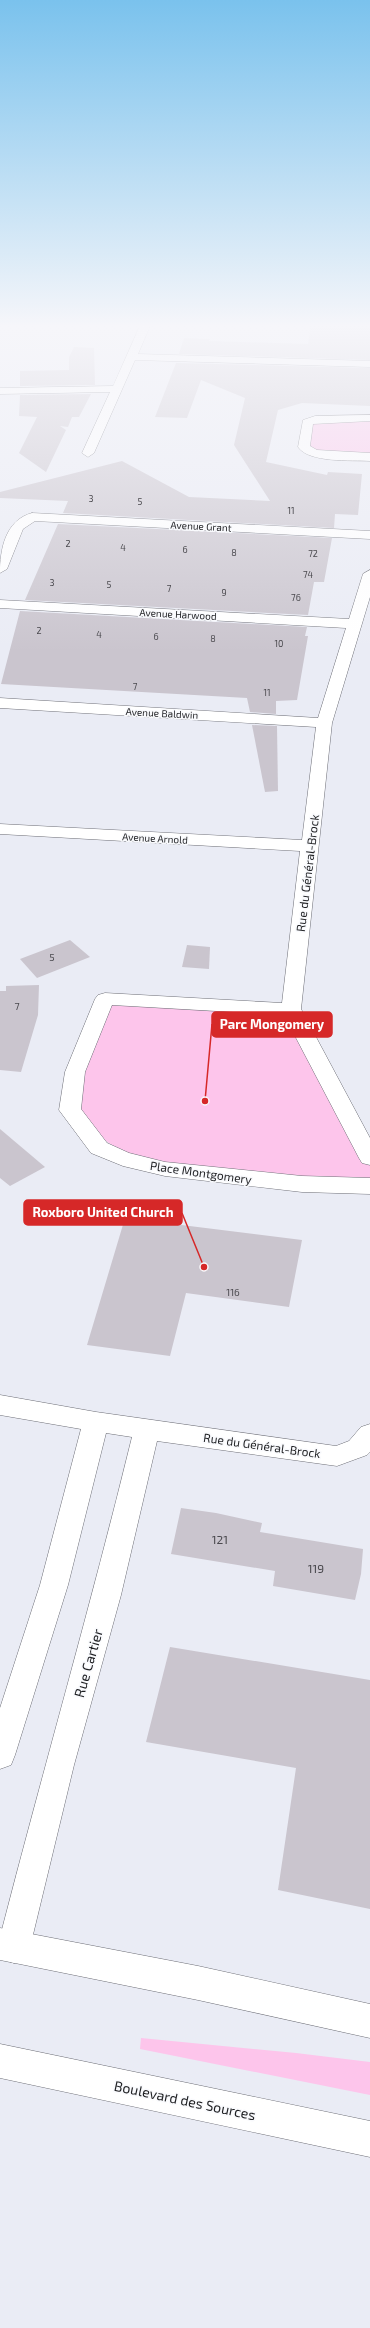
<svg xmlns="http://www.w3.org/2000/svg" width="370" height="2328" viewBox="0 0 370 2328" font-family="'Exo 2',sans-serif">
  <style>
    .green { fill: #fdc5eb }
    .building { fill: #cac5ce }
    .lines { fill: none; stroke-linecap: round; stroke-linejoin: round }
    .minor-casing { stroke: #6d6e76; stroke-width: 1 }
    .secondary-casing { stroke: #6d6e76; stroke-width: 1 }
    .minor { fill: #fff; fill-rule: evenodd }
    .secondary { fill: #fff; fill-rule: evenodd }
    .labels { text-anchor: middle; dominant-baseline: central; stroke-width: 3; stroke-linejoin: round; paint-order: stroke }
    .far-number-label { font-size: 9px; fill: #4a494e }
    .far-street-label { font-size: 10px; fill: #1f2023; stroke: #f9fafd }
    .number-label { font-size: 10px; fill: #4a494e }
    .street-label { font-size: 12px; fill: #1f2023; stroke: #f9fafd }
    .near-number-label { font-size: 12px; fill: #4a494e }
    .near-street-label { font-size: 14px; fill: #1f2023; stroke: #f9fafd }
    .leader { fill: none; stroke: #d62828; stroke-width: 1.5 }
    .callout-dot { fill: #d62828; stroke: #f9fafd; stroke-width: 1.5 }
    .callout { fill: #d62828; stroke: #d62828; stroke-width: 1.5 }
    .callout-label { font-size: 13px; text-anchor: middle; font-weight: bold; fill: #fff }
  </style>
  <rect width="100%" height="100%" fill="#eaecf5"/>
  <!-- green -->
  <g class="green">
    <path d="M370 418V457L309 452 307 433 315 419Z"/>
    <path d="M101 1003 291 1009 370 1157V1186L167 1167 119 1150 73 1118Z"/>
    <path d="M141 2038 296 2053 370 2062V2095L140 2049Z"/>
  </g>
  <!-- building -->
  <g class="building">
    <path d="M311 326H370V360L179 354 184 338 210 339 209 341 308 344Z"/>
    <path d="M74 347 94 348 95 385 20 386V371L69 370V357Z"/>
    <path d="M176 363 370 368V406L302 403 278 410 266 462 327 475 328 472 362 474 358 515 335 514 334 528 63 513 68 501 0 498V492L122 461 189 497 270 501 234 445 245 398 201 380 187 418 155 417Z"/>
    <path d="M91 394 79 417H72L68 427 60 426 66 430 46 472 19 453 37 417 19 416 20 395Z"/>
    <path d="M58 524 332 538 324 582H314L308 615 25 600Z"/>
    <path d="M20 611 307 627 305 636H308L297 700 276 701V714L250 712 247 698 1 684Z"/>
    <path d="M252 725 277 726 278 791 265 792Z"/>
    <path d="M70 940 90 957 37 978 20 959Z"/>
    <path d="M187 945 210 947 209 969 182 967Z"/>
    <path d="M39 985 38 1015 21 1072 0 1070V991H6V986Z"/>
    <path d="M0 1129 45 1167 10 1186 0 1178Z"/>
    <path d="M125 1218 302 1240 289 1307 186 1293 170 1356 87 1345Z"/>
    <path d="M181 1508 216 1513 262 1523 260 1532 363 1549 361 1574 355 1600 273 1586 275 1571 171 1554Z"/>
    <path d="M170 1647 370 1680V1909L278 1890 296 1768 146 1742Z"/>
  </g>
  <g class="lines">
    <!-- minor casing -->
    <g class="minor-casing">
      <g id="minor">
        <path d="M140 326H150L138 354 370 361V367L135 360 94 453 88 457 82 453 110 392 0 394V388L113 386Z"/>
        <path d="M370 415V421L313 424 310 446 317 450 370 453V461C351 460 309 463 298 447L303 420 315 416Z"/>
        <path d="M32 513 370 531V539L35 521 23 529 7 569 0 573C0 550 5 520 32 513Z"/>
        <path d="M370 570V597L332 723 301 1009 370 1138V1165L362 1163 359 1158 284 1015 112 1005 85 1072 81 1109 107 1143 129 1153 165 1162 302 1176 370 1178V1194L302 1192 165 1176 123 1166 91 1153 59 1110 65 1072 95 999 98 995 105 993 282 1003 300 851 0 834V824L302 840 316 727 0 708V698L318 718 346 628 0 608V600L349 619 363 574Z"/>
        <path d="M0 1395 96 1412 336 1446 349 1441 361 1427 370 1424V1452L367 1455 337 1466 157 1441 121 1595 74 1765 30 1947 26 1959 14 1963 2 1959 0 1953V1937C43 1770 91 1605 132 1437L106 1433 68 1585 15 1755 11 1765 0 1769V1708L40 1585 81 1429 0 1415Z"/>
      </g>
    </g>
    <!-- secondary casing -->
    <g class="secondary-casing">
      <g id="secondary">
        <path d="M0 1928 198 1966 370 2004V2038L198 2000 0 1960Z"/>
        <path d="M0 2044 370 2121V2157L0 2078Z"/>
      </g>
    </g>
    <!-- minor -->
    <use href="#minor" class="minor"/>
    <!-- secondary -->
    <use href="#secondary" class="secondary"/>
  </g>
  <!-- sky -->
  <linearGradient id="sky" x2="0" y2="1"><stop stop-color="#7ac2ed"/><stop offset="0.5" stop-color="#f6f6fa"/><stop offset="1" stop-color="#f6f6fa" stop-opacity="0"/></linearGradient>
  <rect width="370" height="652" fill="url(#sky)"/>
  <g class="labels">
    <!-- far-number labels -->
    <g class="far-number-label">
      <text x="91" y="498">3</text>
      <text x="140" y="501">5</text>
      <text x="291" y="510">11</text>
      <text x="68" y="543">2</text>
      <text x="123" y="547">4</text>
      <text x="185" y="549">6</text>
      <text x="234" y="552">8</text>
      <text x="313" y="553">72</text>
      <text x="308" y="574">74</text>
      <text x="52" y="582">3</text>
      <text x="109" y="584">5</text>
      <text x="169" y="588">7</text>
      <text x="224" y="592">9</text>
      <text x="296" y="597">76</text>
      <text x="39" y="630">2</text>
      <text x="99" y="634">4</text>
      <text x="156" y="636">6</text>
      <text x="213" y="638">8</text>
      <text x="279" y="643">10</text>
      <text x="135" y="686">7</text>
      <text x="267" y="692">11</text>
    </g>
    <!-- far-street labels -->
    <g class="far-street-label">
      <text transform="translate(201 526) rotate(3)">Avenue Grant</text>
      <text transform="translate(178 614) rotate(3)">Avenue Harwood</text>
      <text transform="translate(162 713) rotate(3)">Avenue Baldwin</text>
      <text transform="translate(155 838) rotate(3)">Avenue Arnold</text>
    </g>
    <!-- number labels -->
    <g class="number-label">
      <text x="52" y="957">5</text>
      <text x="17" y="1006">7</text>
      <text x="233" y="1292">116</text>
    </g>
    <!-- street labels -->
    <g class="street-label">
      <text transform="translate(307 873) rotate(-83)">Rue du Général-Brock</text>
      <text transform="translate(201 1172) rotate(8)">Place Montgomery</text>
      <text transform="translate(262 1445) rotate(8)">Rue du Général-Brock</text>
    </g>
    <!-- near-number labels -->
    <g class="near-number-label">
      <text x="220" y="1539">121</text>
      <text x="316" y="1568">119</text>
    </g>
    <!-- near-street labels -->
    <g class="near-street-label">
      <text transform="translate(88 1663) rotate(-74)">Rue Cartier</text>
      <text transform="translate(185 2100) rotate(12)">Boulevard des Sources</text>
    </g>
  </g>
  <!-- callouts -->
  <path class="leader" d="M205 1101L212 1024M204 1267L182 1213"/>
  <g class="callout-dot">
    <circle cx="205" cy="1101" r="4"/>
    <circle cx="204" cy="1267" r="4"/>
  </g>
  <g class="callout">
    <rect x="212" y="1012" width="120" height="25" rx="4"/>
    <rect x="24" y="1200" width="158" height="25" rx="4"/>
  </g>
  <g class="callout-label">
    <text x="272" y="1029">Parc Mongomery</text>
    <text x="103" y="1217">Roxboro United Church</text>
  </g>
</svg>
